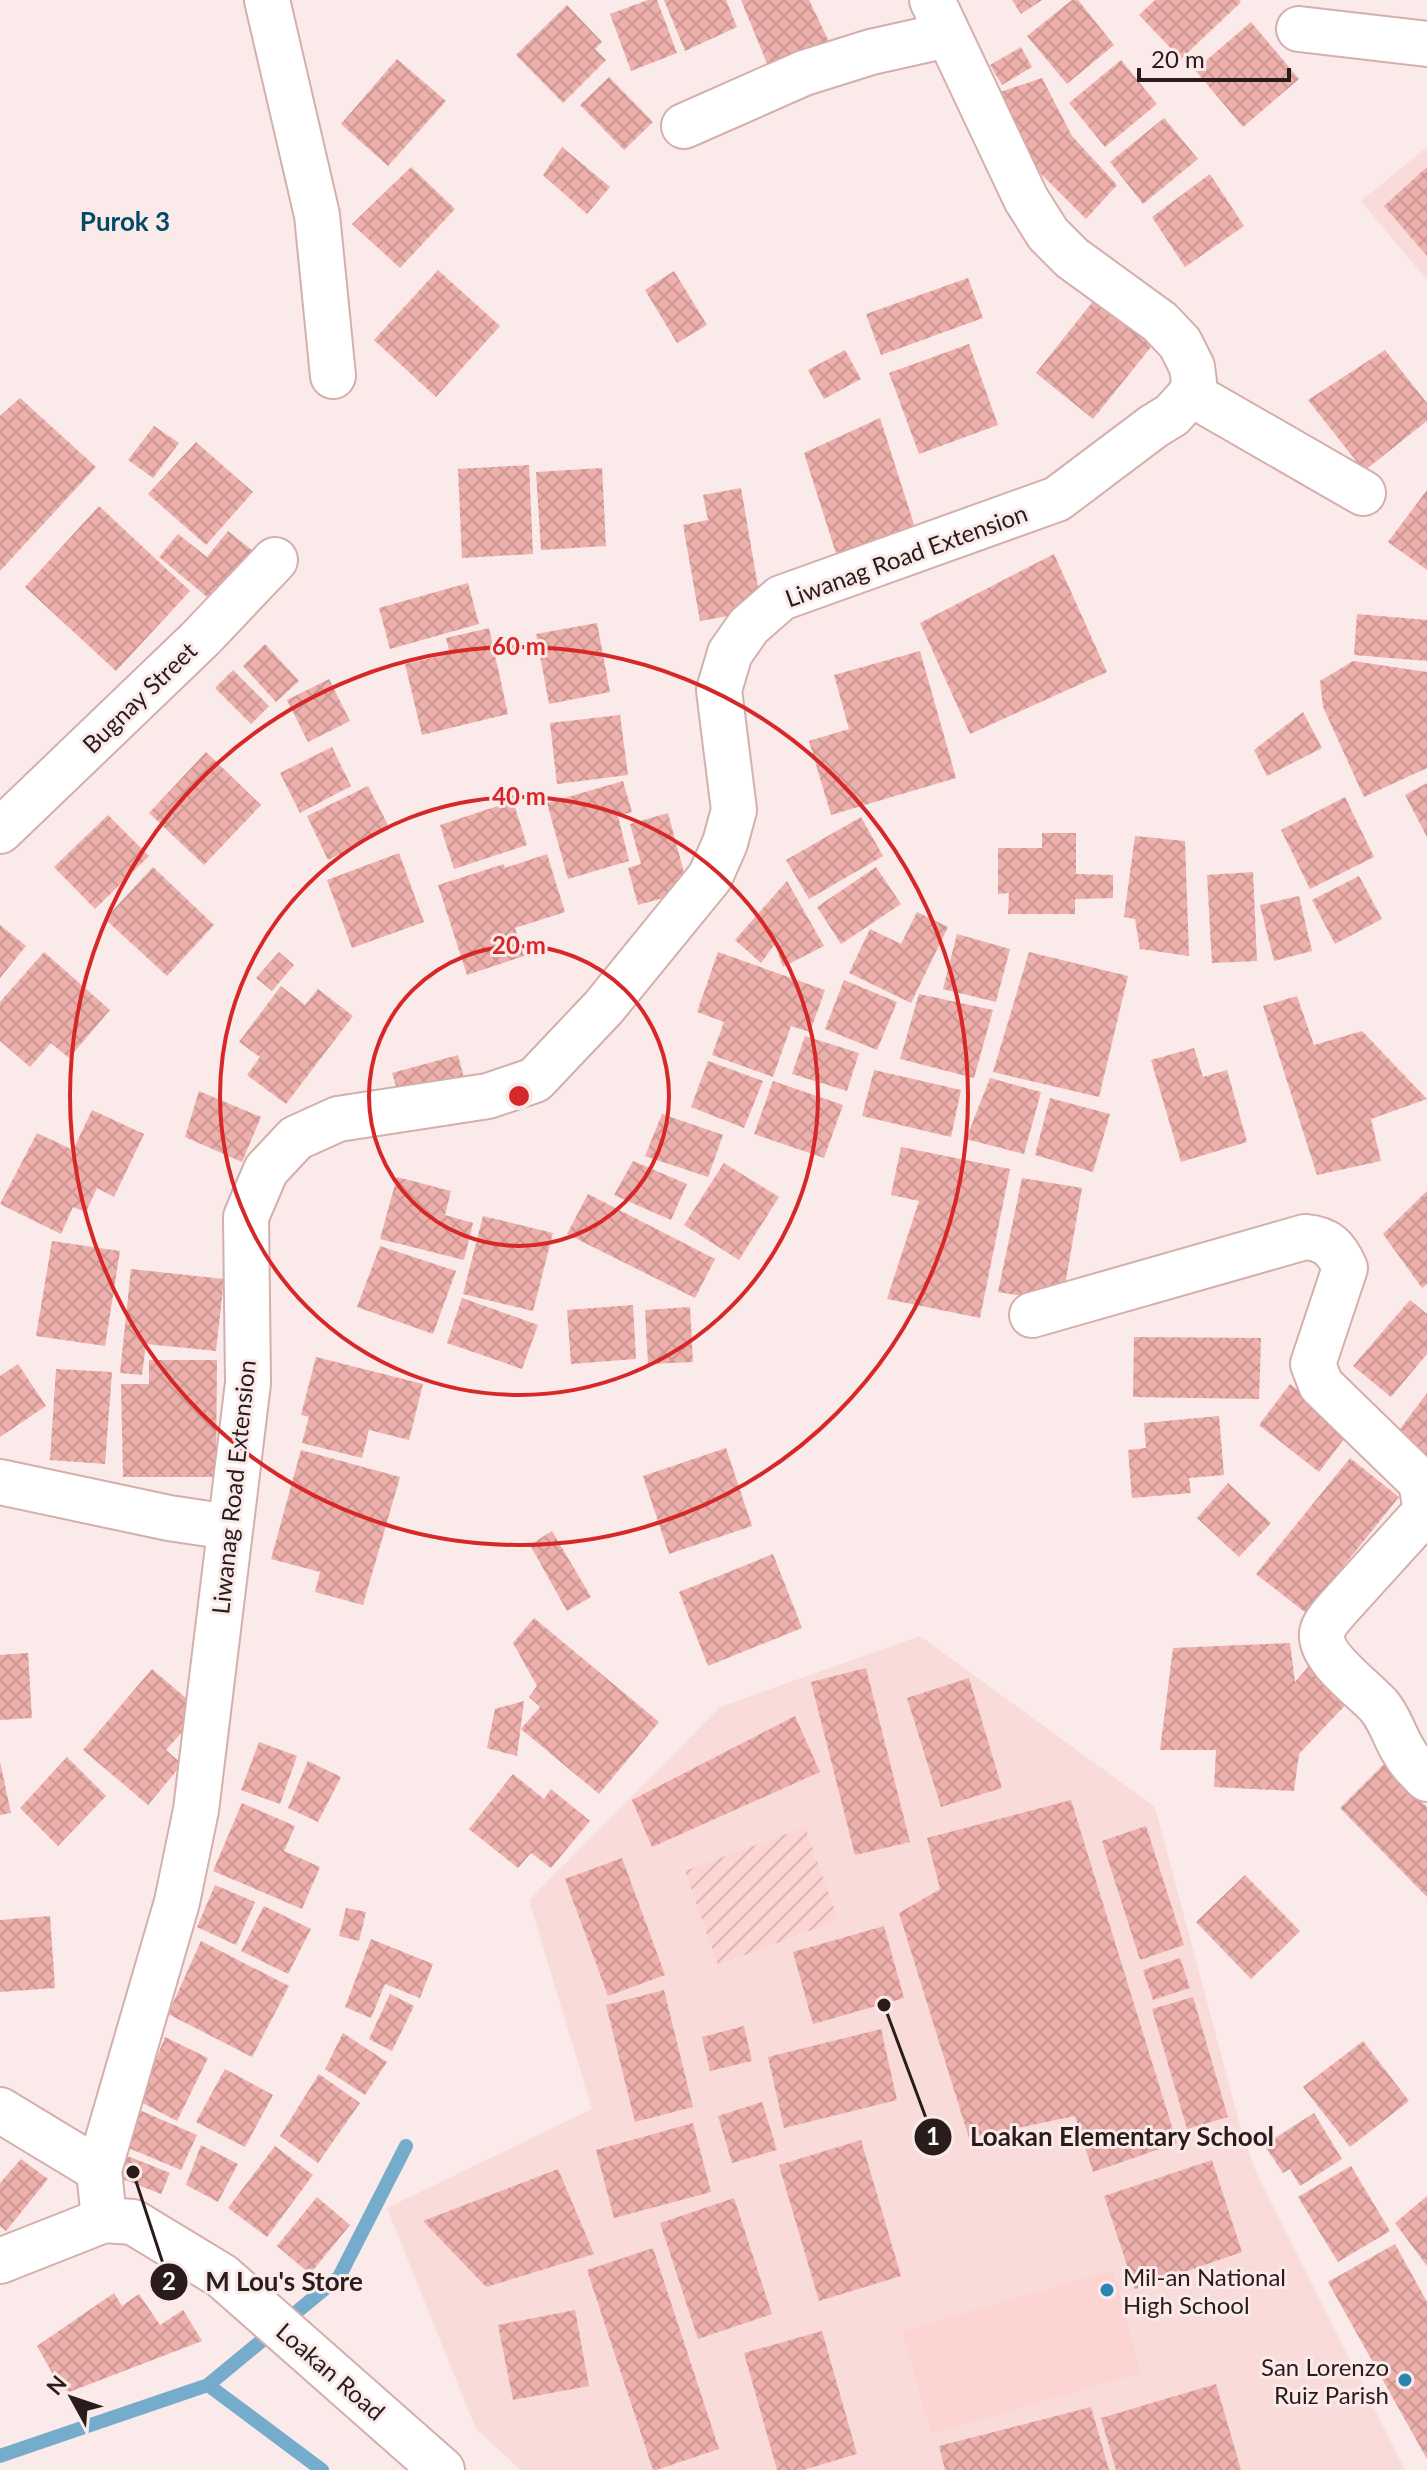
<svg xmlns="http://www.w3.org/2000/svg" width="1427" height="2470" viewBox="0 0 1427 2470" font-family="Lato,sans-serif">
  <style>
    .built { fill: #f9dcda }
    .grass { fill: #fcd5d2 }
    .garden { fill: url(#garden-furrows) }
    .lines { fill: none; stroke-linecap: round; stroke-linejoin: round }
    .stream { stroke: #75accc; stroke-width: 14 }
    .building { fill: url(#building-cross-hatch) }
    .minor-casing { stroke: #d4afac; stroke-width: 48 }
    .major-casing { stroke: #d4afac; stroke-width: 48 }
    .minor { stroke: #fff; stroke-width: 44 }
    .major { stroke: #fff; stroke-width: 44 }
    .ring { fill: none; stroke: #d62828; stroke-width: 4 }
    .poi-dot { fill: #2a85b2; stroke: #faeae9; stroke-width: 3 }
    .labels { text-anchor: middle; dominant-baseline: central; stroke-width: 6; stroke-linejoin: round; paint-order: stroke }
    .street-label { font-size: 24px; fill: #291c1b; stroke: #faeae9 }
    .poi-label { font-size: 24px; fill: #291c1b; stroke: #faeae9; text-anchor: start }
    .neighbourhood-label { font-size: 26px; font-weight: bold; fill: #024967; stroke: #faeae9 }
    .centre { fill: #d62828; stroke: #faeae9; stroke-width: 4 }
    .ring-label { font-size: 24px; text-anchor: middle; font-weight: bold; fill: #d62828; stroke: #faeae9; stroke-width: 6; stroke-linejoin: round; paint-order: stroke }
    .leader { fill: none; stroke: #291c1b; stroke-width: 3 }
    .callout-dot { fill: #291c1b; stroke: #faeae9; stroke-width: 3 }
    .mark-label { font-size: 24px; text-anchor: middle; font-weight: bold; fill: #fff }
    .callout-label { font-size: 26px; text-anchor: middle; font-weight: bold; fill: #291c1b; stroke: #faeae9; stroke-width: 6; stroke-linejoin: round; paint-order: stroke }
  </style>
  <defs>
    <pattern id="garden-furrows" width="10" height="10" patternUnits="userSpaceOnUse" patternTransform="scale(2)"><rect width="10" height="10" fill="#fcd5d2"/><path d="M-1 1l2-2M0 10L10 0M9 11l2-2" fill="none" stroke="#d8b6b4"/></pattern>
    <pattern id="building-cross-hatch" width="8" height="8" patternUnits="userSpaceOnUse" patternTransform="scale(2)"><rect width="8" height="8" fill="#eeb0ac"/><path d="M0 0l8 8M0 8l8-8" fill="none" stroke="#cc9793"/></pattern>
  </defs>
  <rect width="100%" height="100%" fill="#faeae9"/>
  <!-- built -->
  <g class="built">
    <path d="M1427 147V280L1361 201Z"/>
    <path d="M920 1636 1155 1807 1242 2133 1256 2172 1405 2470H521L476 2429 387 2208 592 2109 529 1900 720 1707Z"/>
  </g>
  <!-- grass -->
  <path class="grass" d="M1113 2270 1141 2373 931 2434 902 2331Z"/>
  <!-- garden -->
  <path class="garden" d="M805 1827 838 1920 718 1965 685 1871Z"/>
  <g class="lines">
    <!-- stream -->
    <g class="stream">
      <path d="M208 2385 322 2470"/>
      <path d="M0 2456 208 2385 339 2277 406 2146"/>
    </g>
  </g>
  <!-- building -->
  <g class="building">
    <path d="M648 0H657L677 53 631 71 610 14Z"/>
    <path d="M664 0H726L737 27 685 51Z"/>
    <path d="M741 0H809L833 50 773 78Z"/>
    <path d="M1012 0H1042L1021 14Z"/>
    <path d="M1072 0H1078L1114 45 1067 84 1027 36Z"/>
    <path d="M1155 0H1239L1241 2 1181 59 1139 15Z"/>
    <path d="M567 5 602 42 595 49 606 60 563 103 516 55Z"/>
    <path d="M1251 22 1299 79 1243 127 1195 70Z"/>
    <path d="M1021 47 1032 67 1002 85 990 65Z"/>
    <path d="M397 59 446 101 388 166 341 124Z"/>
    <path d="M1121 60 1157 104 1105 147 1069 103Z"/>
    <path d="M609 77 653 122 624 150 580 105Z"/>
    <path d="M1042 78 1072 136 1117 185 1086 219 1035 168 1000 92Z"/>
    <path d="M1164 118 1198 159 1143 204 1110 162Z"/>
    <path d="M562 147 610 187 587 214 543 175Z"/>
    <path d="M411 167 455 209 400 268 352 224Z"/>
    <path d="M1427 167V256L1384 206Z"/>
    <path d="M1210 174 1244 226 1185 267 1152 217Z"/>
    <path d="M438 270 500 326 436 397 374 340Z"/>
    <path d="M674 271 707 325 677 343 645 290Z"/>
    <path d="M968 278 983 318 881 355 866 314Z"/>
    <path d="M1098 295 1155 342 1093 419 1036 373Z"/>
    <path d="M969 344 998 425 919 454 889 373Z"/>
    <path d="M845 350 861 379 824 399 808 370Z"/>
    <path d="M1385 350 1427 403V421L1364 471 1308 400Z"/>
    <path d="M20 398 96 467 0 571V416Z"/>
    <path d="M880 418 919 540 840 566 804 453Z"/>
    <path d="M154 426 179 443 153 478 128 460Z"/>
    <path d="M196 442 253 492 206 545 148 494Z"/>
    <path d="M529 465 533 554 462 558 458 469Z"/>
    <path d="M602 468 606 546 541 550 536 472Z"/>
    <path d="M741 488 762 610 700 621 683 525 708 520 703 495Z"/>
    <path d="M1427 490V570L1388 542Z"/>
    <path d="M99 506 190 591 116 671 25 587Z"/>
    <path d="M228 531 259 556 218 606 159 557 178 534 207 557Z"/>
    <path d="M1054 554 1107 672 970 734 920 623Z"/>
    <path d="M468 583 479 624 390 649 379 608Z"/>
    <path d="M1357 614 1427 620V661L1354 655Z"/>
    <path d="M597 623 610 692 549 704 536 634Z"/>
    <path d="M489 628 508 714 422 735 405 664 450 654 446 638Z"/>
    <path d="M265 644 299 681 276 702 243 666Z"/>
    <path d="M920 651 956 778 831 815 809 741 849 729 834 675Z"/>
    <path d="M1353 661 1427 672V768L1364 797 1323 707 1320 681Z"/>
    <path d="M233 670 269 706 251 724 215 688Z"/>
    <path d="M329 679 350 721 308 742 287 700Z"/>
    <path d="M1303 712 1322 748 1267 776 1254 750Z"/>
    <path d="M620 715 628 775 557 784 550 723Z"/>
    <path d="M332 747 351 786 300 813 280 773Z"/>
    <path d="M206 752 261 805 204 865 149 813Z"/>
    <path d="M623 781 632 812 618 816 629 861 568 879 547 803Z"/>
    <path d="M1427 783V837L1405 795Z"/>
    <path d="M368 786 390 829 328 860 307 816Z"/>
    <path d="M1345 797 1374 857 1310 889 1281 830Z"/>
    <path d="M513 801 527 845 454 869 440 825Z"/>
    <path d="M668 813 689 891 638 905 628 868 641 864 630 824Z"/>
    <path d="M108 815 149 856 95 909 54 867Z"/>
    <path d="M861 817 883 856 809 899 786 860Z"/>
    <path d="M1042 833H1076V874L1113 875V898L1075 899V914H1008L1009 893 998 894V848H1042Z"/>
    <path d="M1135 836 1185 841 1189 956 1140 949 1135 919 1124 917Z"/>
    <path d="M399 853 424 922 352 948 327 880Z"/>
    <path d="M547 854 565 912 515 928 524 956 467 975 438 885 504 864 505 868Z"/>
    <path d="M153 867 214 925 167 976 105 919Z"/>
    <path d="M876 867 901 904 841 944 817 907Z"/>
    <path d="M1253 872 1257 961 1212 963 1207 875Z"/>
    <path d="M1359 876 1382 919 1335 944 1312 900Z"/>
    <path d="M787 881 824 946 783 967 775 944 761 963 735 940Z"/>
    <path d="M1299 896 1312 951 1274 961 1260 905Z"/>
    <path d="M917 912 948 927 911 1003 849 973 870 929 901 944Z"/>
    <path d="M0 925 26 946 0 978Z"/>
    <path d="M957 934 1010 949 996 1002 943 989Z"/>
    <path d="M44 952 110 1010 69 1058 51 1043 30 1067 0 1041V1002Z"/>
    <path d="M279 952 294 965 272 991 256 978Z"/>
    <path d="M718 952 825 990 810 1032 791 1026 773 1077 712 1055 724 1022 697 1012Z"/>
    <path d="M1029 952 1128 976 1099 1097 993 1072Z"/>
    <path d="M844 980 897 1002 877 1050 825 1029Z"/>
    <path d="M281 986 305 1005 318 989 353 1016 286 1104 247 1075 260 1057 239 1042Z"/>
    <path d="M919 994 993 1010 974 1078 900 1059Z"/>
    <path d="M1297 996 1314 1045 1362 1031 1427 1099 1371 1119 1381 1161 1317 1175 1263 1006Z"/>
    <path d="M805 1036 859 1053 847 1091 792 1074Z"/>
    <path d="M1194 1048 1203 1077 1227 1070 1247 1142 1181 1162 1151 1060Z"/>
    <path d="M458 1055 467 1090 403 1108 392 1073Z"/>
    <path d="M708 1061 763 1081 744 1128 691 1107Z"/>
    <path d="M874 1070 961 1090 951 1137 862 1116Z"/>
    <path d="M990 1078 1041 1092 1024 1154 966 1139Z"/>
    <path d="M773 1081 843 1105 824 1158 754 1134Z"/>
    <path d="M199 1091 261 1117 242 1162 185 1137Z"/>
    <path d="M1050 1098 1110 1114 1093 1172 1035 1155Z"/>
    <path d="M92 1110 144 1134 114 1197 97 1188 86 1212 73 1207 61 1234 0 1204 37 1133 73 1150Z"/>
    <path d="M662 1114 723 1135 708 1177 645 1156Z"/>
    <path d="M901 1147 1010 1169 980 1318 887 1299 919 1201 891 1195Z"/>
    <path d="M633 1161 687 1184 671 1220 614 1195Z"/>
    <path d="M724 1163 779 1197 739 1260 684 1225Z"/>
    <path d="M397 1177 451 1191 445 1215 473 1223 464 1260 380 1239Z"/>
    <path d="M1022 1178 1082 1188 1062 1302 998 1292Z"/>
    <path d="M1427 1191V1284L1422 1288 1383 1234Z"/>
    <path d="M588 1194 715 1259 695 1298 567 1234Z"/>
    <path d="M483 1216 553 1233 533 1311 463 1294Z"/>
    <path d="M52 1241 120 1251 105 1346 36 1336Z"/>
    <path d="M380 1246 456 1271 433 1334 357 1307Z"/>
    <path d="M131 1269 224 1279 216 1351 146 1344 142 1375 120 1373Z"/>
    <path d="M462 1298 538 1325 522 1369 447 1343Z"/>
    <path d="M1410 1300 1427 1314V1354L1391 1397 1353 1366Z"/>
    <path d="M633 1305 636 1359 571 1364 567 1310Z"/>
    <path d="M690 1307 693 1362 648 1364 645 1310Z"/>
    <path d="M1134 1337 1261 1338 1259 1399 1133 1397Z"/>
    <path d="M316 1357 423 1384 409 1440 369 1430 362 1458 302 1443 309 1417 301 1415Z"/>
    <path d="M149 1360H217L216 1477H123L121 1384H149Z"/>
    <path d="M18 1364 46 1406 0 1437V1376Z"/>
    <path d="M56 1369 112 1372 105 1464 50 1460Z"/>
    <path d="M1290 1384 1350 1431 1319 1472 1259 1425Z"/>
    <path d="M1427 1393V1459L1397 1433Z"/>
    <path d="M1219 1416 1224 1475 1189 1478 1191 1493 1132 1498 1128 1450 1146 1448 1144 1423Z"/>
    <path d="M726 1448 752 1526 669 1554 643 1476Z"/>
    <path d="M301 1450 400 1477 363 1605 315 1592 320 1572 271 1559Z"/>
    <path d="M1350 1458 1399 1497 1306 1613 1256 1574Z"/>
    <path d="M1228 1483 1271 1523 1239 1557 1197 1518Z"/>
    <path d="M552 1531 591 1597 567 1611 530 1545Z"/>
    <path d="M773 1554 802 1628 708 1666 679 1592Z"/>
    <path d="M534 1618 659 1722 599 1794 521 1729 540 1707 529 1697 537 1686 513 1643Z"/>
    <path d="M1290 1643 1295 1682 1315 1659 1353 1697 1299 1754 1294 1791 1214 1787 1216 1750H1160L1173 1648Z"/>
    <path d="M28 1653 32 1718 0 1720V1655Z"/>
    <path d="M866 1668 910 1842 855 1855 811 1682Z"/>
    <path d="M152 1669 201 1711 166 1750 182 1764 148 1805 83 1750Z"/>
    <path d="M969 1678 1002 1788 941 1807 907 1698Z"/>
    <path d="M524 1701 517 1756 487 1748 495 1709Z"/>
    <path d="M795 1716 820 1772 652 1847 632 1800Z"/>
    <path d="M259 1742 297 1756 280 1804 241 1790Z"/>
    <path d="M67 1757 106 1796 58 1846 20 1808Z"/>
    <path d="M308 1761 341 1777 318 1822 288 1808Z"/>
    <path d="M0 1762 11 1813 0 1815Z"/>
    <path d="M1384 1764 1427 1807V1897L1340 1808Z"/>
    <path d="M513 1774 544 1799 551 1789 590 1821 551 1868 531 1853 518 1868 469 1829Z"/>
    <path d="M1071 1800 1177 2143 1093 2172 1075 2116 969 2138 899 1913 940 1889 927 1838Z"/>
    <path d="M242 1803 295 1826 284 1851 320 1867 302 1909 213 1871Z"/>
    <path d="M1146 1826 1184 1945 1140 1960 1102 1841Z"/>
    <path d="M622 1858 665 1975 608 1996 565 1879Z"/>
    <path d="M1245 1875 1300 1931 1251 1979 1196 1922Z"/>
    <path d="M215 1885 255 1902 236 1945 197 1927Z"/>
    <path d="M264 1906 311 1929 288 1974 241 1951Z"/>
    <path d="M346 1908 366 1912 359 1941 339 1936Z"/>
    <path d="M50 1916 55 1988 0 1992V1920Z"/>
    <path d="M884 1926 904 1998 813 2024 793 1952Z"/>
    <path d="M371 1939 433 1964 420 1998 385 1984 371 2018 345 2007Z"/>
    <path d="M201 1941 289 1986 252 2057 168 2014Z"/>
    <path d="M1180 1958 1190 1988 1153 2000 1143 1970Z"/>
    <path d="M664 1990 693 2107 635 2122 606 2005Z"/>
    <path d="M390 1994 414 2006 392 2051 369 2039Z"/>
    <path d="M1193 1997 1228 2117 1187 2129 1152 2009Z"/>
    <path d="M744 2026 752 2061 710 2071 702 2037Z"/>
    <path d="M881 2029 897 2100 784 2128 768 2057Z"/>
    <path d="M343 2033 387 2062 365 2095 325 2069Z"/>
    <path d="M165 2037 208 2058 177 2121 139 2101Z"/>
    <path d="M1363 2041 1409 2101 1350 2147 1303 2087Z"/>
    <path d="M225 2069 273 2095 245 2147 196 2122Z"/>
    <path d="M319 2074 360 2103 318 2163 280 2136Z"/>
    <path d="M762 2102 777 2150 732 2163 718 2116Z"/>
    <path d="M137 2109 197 2135 181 2170 126 2147Z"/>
    <path d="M1314 2113 1342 2159 1300 2186 1290 2169 1283 2173 1264 2145Z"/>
    <path d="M693 2123 711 2192 614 2218 596 2150Z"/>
    <path d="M861 2140 901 2276 819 2301 779 2165Z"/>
    <path d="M201 2145 238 2164 218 2202 186 2185Z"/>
    <path d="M275 2146 313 2175 267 2237 228 2208Z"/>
    <path d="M125 2155 170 2173 161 2194 117 2177Z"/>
    <path d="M21 2159 48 2179 6 2231 0 2226V2183Z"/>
    <path d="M1212 2160 1242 2252 1135 2289 1104 2196Z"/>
    <path d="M1351 2166 1390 2231 1338 2262 1298 2197Z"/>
    <path d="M558 2169 594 2254 486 2287 423 2221Z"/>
    <path d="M1427 2196V2266L1395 2223Z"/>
    <path d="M317 2197 350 2225 310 2274 277 2246Z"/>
    <path d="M734 2198 772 2314 698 2339 660 2223Z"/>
    <path d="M1395 2244 1427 2302V2459L1328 2282Z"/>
    <path d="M653 2248 719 2449 656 2470H653L587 2270Z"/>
    <path d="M114 2293 122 2306 139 2294 160 2325 183 2310 202 2341 64 2394 37 2346Z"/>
    <path d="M575 2310 589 2386 513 2400 498 2325Z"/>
    <path d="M822 2331 857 2454 803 2470H777L744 2353Z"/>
    <path d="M1216 2384 1241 2470H1116L1101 2418Z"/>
    <path d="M1091 2407 1109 2470H945L939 2446Z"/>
  </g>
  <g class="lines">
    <!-- minor casing -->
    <g class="minor-casing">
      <g id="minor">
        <path d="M267 0 317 215 333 376"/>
        <path d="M1299 29 1427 44"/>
        <path d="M684 126 804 73 871 52 947 35"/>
        <path d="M1191 394 1363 493"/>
        <path d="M0 831 201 638 275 560"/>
        <path d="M1032 1315 1305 1237C1328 1239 1336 1248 1345 1268L1313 1364 1321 1385 1421 1482 1426 1511 1339 1607C1333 1614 1324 1623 1322 1633 1319 1658 1364 1689 1379 1706 1390 1719 1394 1735 1403 1750 1409 1762 1418 1770 1427 1779"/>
        <path d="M0 1482 169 1518 229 1527"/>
        <path d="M0 2110 99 2170"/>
        <path d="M104 2220 99 2170 177 1902 196 1810 248 1383 246 1217 266 1170 296 1138 338 1119 488 1096 535 1080 604 1007 710 877 725 843 734 810 719 690 730 653 749 626 781 598 1057 499 1154 426 1172 415 1191 394 1194 382 1192 367 1180 343 1160 322 1072 258 1048 234 1026 199 932 0"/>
      </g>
    </g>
    <!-- major casing -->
    <g class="major-casing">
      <path id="major" d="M0 2261 104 2220 133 2222 222 2276 442 2470"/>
    </g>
    <!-- minor -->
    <use href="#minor" class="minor"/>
    <!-- major -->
    <use href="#major" class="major"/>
  </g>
  <!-- distance rings -->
  <g class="ring">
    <circle cx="519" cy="1096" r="150"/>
    <circle cx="519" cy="1096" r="299"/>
    <circle cx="519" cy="1096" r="449"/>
  </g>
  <!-- markers -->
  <g class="poi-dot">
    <circle cx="1107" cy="2290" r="8"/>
    <circle cx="1405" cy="2380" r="8"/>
  </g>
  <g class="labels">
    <!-- street labels -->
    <g class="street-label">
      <text transform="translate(906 555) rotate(-20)">Liwanag Road Extension</text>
      <text transform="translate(139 697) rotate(-44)">Bugnay Street</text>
      <text transform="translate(233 1487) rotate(-84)">Liwanag Road Extension</text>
      <text transform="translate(331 2371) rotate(41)">Loakan Road</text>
    </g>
    <!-- poi labels -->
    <g class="poi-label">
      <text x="1123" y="2276">Mil-an National<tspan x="1123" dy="28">High School</tspan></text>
      <text x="1389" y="2366" text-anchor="end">San Lorenzo<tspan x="1389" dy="28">Ruiz Parish</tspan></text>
    </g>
    <!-- neighbourhood labels -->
    <g class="neighbourhood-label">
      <text x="125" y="221">Purok 3</text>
    </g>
  </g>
  <circle cx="519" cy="1096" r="12" class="centre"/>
  <g class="ring-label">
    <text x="519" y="655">60 m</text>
    <text x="519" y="805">40 m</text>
    <text x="519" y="954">20 m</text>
  </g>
  <!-- callouts -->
  <path class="leader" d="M884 2005L933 2137M133 2172L169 2282"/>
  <g class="callout-dot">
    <circle cx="884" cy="2005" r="8"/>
    <circle cx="133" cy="2172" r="8"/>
    <circle cx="933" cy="2137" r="20"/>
    <circle cx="169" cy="2282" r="20"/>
  </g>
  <g class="mark-label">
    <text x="933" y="2145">1</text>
    <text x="169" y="2290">2</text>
  </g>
  <g class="callout-label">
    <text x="1122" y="2146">Loakan Elementary School</text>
    <text x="284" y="2291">M Lou's Store</text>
  </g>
  <!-- north arrow -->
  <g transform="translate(72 2398) rotate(310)" stroke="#faeae9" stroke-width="6" paint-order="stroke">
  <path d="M0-6L14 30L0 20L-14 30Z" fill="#291c1b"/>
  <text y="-12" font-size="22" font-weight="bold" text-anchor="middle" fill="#291c1b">N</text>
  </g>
  <!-- scale -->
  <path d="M1139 68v12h150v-12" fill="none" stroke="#291c1b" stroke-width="4"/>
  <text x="1151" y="68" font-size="24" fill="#291c1b" stroke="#faeae9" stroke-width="6" paint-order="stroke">20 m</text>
</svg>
